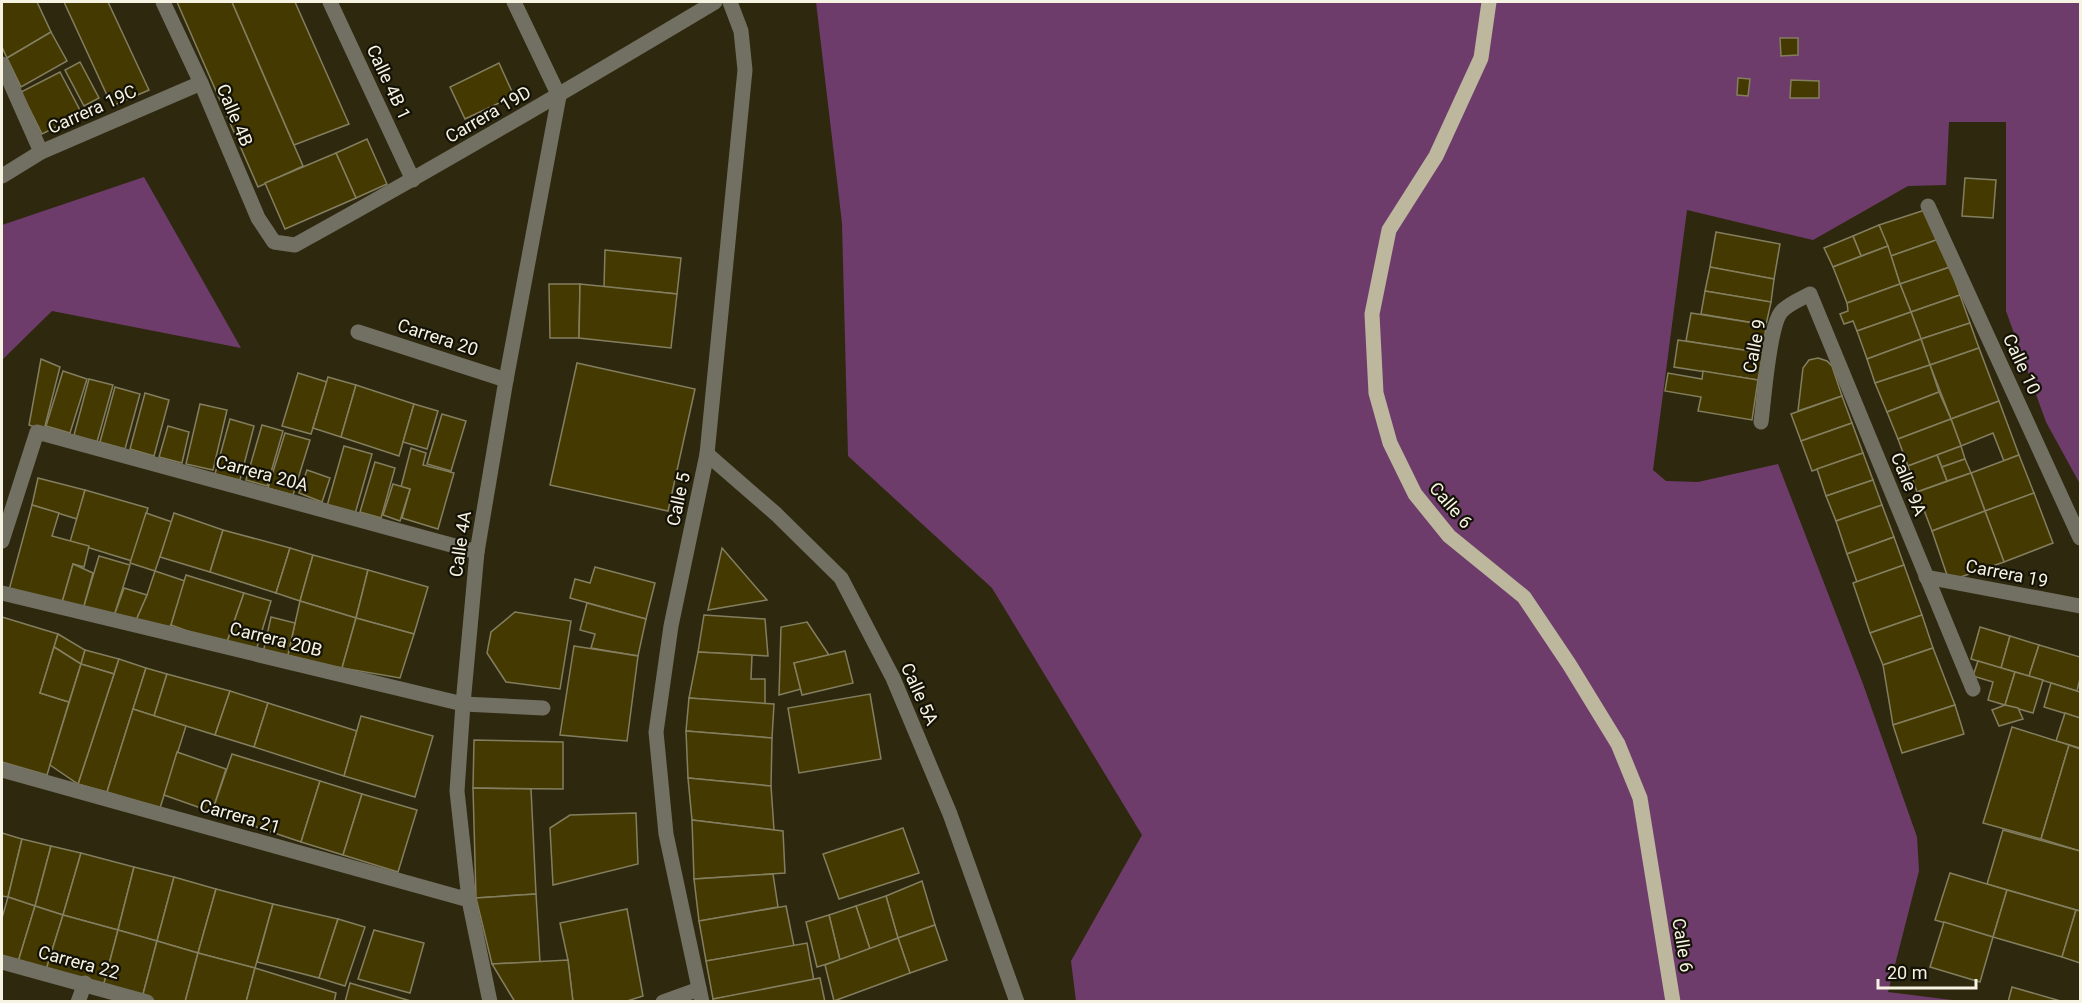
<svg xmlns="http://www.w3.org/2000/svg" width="2082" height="1003" viewBox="0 0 2082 1003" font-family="Roboto,sans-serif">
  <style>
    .green { fill: #6e3c6b }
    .building { fill: #443a01; stroke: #847e61; stroke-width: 1.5 }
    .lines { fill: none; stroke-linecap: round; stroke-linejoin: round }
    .minor { stroke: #727063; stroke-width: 15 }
    .major { stroke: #bcb79d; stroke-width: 15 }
    .labels { text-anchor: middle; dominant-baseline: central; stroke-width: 4.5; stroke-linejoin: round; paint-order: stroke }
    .street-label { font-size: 18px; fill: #f6f3e3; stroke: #141207 }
  </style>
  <rect width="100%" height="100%" fill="#2e290e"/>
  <!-- green -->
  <g class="green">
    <path d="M816 2H2080V484L2046 422 2006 311V122H1949L1946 185 1908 186 1813 240 1687 210 1653 470 1666 481 1698 482 1778 464 1863 684 1917 837 1919 871 1888 992 1960 1001H1076L1071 961 1142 835 992 588 848 456 842 223Z"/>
    <path d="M144 177 241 348 52 311 2 360V225Z"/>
  </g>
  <!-- building -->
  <g class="building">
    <path d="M2 2H37L51 32 7 58 2 47Z"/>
    <path d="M64 2H108L149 90 112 106Z"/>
    <path d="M177 2H232L303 166 258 187Z"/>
    <path d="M232 2H295L349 124 294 145Z"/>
    <path d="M51 32 67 61 21 87 7 58Z"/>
    <path d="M1780 38H1798V55L1781 56Z"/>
    <path d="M80 62 99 98 84 106 65 70Z"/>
    <path d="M499 63 514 96 465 119 450 87Z"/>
    <path d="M60 72 82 114 42 134 21 92Z"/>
    <path d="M1738 78 1750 79 1748 96 1737 95Z"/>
    <path d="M1791 80 1819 81V98H1790Z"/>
    <path d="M367 139 387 184 356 198 336 153Z"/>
    <path d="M336 153 356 198 285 229 265 183Z"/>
    <path d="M1965 178 1996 180 1993 218 1962 216Z"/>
    <path d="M1928 209 1939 239 1891 256 1879 225Z"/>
    <path d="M1879 225 1888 246 1861 256 1853 236Z"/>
    <path d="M1716 232 1780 244 1774 279 1710 267Z"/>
    <path d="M1853 236 1861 256 1833 267 1824 248Z"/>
    <path d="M1939 239 1950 267 1900 284 1891 256Z"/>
    <path d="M1888 246 1900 284 1847 303 1833 267Z"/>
    <path d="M605 250 681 258 677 294 604 287Z"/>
    <path d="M1710 267 1774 279 1771 302 1705 291Z"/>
    <path d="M1950 267 1960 295 1911 312 1900 284Z"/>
    <path d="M549 284H580L579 338H550Z"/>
    <path d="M580 284 677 294 671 348 579 338Z"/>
    <path d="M1900 284 1911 312 1857 331 1853 321 1844 324 1840 314 1848 311 1847 303Z"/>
    <path d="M1705 291 1771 302 1766 325 1701 314Z"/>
    <path d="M1960 295 1970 323 1921 339 1911 312Z"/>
    <path d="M1911 312 1921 339 1867 359 1857 331Z"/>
    <path d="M1691 313 1766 325 1763 353 1686 341Z"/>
    <path d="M1970 323 1979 348 1930 365 1921 339Z"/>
    <path d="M1921 339 1930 365 1875 383 1867 359Z"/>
    <path d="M1678 340 1763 353 1758 380 1674 367Z"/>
    <path d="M1979 348 1999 401 1951 419 1930 365Z"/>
    <path d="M1818 358 1827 361 1832 366 1842 396 1798 411 1803 368 1809 360Z"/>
    <path d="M41 359 60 367 44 430 29 425Z"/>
    <path d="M577 363 695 389 668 511 550 485Z"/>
    <path d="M1930 365 1939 392 1887 412 1875 383Z"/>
    <path d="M63 371 87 379 70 433 46 426Z"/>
    <path d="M1703 371 1758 380 1752 420 1698 411 1701 397 1665 391 1668 373 1702 379Z"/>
    <path d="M298 373 327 382 311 434 282 426Z"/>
    <path d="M328 377 356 385 341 437 313 428Z"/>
    <path d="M89 379 113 385 97 442 74 435Z"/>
    <path d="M356 385 414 404 399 456 341 437Z"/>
    <path d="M115 387 140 394 125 449 100 442Z"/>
    <path d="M1939 392 1951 419 1898 439 1887 412Z"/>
    <path d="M145 393 169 400 154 456 130 449Z"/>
    <path d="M1842 396 1852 423 1801 441 1791 414Z"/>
    <path d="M1999 401 2019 455 2004 461 1993 433 1961 446 1951 419Z"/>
    <path d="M200 404 227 410 213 470 186 464Z"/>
    <path d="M414 404 438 411 427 449 403 442Z"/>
    <path d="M442 414 466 421 451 471 427 464Z"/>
    <path d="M230 419 254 426 240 480 215 474Z"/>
    <path d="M1951 419 1961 446 1908 466 1898 439Z"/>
    <path d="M1852 423 1863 453 1812 471 1801 441Z"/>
    <path d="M262 425 283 431 267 486 246 480Z"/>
    <path d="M168 426 189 432 182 463 159 457Z"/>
    <path d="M285 433 310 440 293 495 268 488Z"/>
    <path d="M344 446 372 454 355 514 327 506Z"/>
    <path d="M1961 446 1965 459 1942 467 1937 455Z"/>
    <path d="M411 448 426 453 423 465 454 473 438 529 402 518 410 489 401 487Z"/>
    <path d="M1863 453 1873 480 1826 496 1817 469Z"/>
    <path d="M1937 455 1947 481 1917 492 1908 466Z"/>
    <path d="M2019 455 2034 493 1985 511 1971 473Z"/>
    <path d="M1965 459 1971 473 1947 481 1942 467Z"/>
    <path d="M375 462 395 468 381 518 360 512Z"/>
    <path d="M307 470 330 478 322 502 299 493Z"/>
    <path d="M1971 473 1985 511 1932 531 1917 492Z"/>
    <path d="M38 478 85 490 77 519 32 505Z"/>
    <path d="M1873 480 1882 505 1836 521 1826 496Z"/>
    <path d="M393 484 410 489 400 521 383 515Z"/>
    <path d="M85 490 148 508 132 561 70 542Z"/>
    <path d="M2034 493 2053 543 2004 562 1985 511Z"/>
    <path d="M32 505 59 513 52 536 89 546 84 567 73 564 61 606 9 590Z"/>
    <path d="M1882 505 1894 537 1847 554 1836 521Z"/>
    <path d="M1985 511 2004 562 1949 581 1932 531Z"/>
    <path d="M146 513 172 522 155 571 130 563Z"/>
    <path d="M174 513 223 530 210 572 160 557Z"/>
    <path d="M223 530 290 548 276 593 210 572Z"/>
    <path d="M1894 537 1904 565 1857 582 1847 554Z"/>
    <path d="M290 548 313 555 300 601 276 593Z"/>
    <path d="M722 548 767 600 708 610Z"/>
    <path d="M313 555 368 570 356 618 300 601Z"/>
    <path d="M99 556 130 565 114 616 83 609Z"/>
    <path d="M73 564 93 573 83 609 61 606Z"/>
    <path d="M1904 565 1922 615 1870 633 1853 583Z"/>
    <path d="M595 567 655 583 646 619 570 598 575 579 590 583Z"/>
    <path d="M368 570 428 587 414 634 356 618Z"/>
    <path d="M155 571 185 581 171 625 168 628 136 620 147 595Z"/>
    <path d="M186 575 244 593 226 645 171 625Z"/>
    <path d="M124 588 147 595 136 620 114 616Z"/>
    <path d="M244 593 271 601 255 654 226 645Z"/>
    <path d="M300 601 356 618 342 668 287 659Z"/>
    <path d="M587 603 646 619 638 656 591 648 595 634 580 630Z"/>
    <path d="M515 612 571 621 560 689 506 682 487 653 491 632Z"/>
    <path d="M704 615 765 619 768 656 698 652Z"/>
    <path d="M1922 615 1933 648 1883 665 1870 633Z"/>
    <path d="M2 617 58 634 40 693 69 702 47 775 2 762Z"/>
    <path d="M271 617 295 623 287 659 263 653Z"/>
    <path d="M356 618 414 634 400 678 342 668Z"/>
    <path d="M807 622 829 655 794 663 801 689 779 695 781 627Z"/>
    <path d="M1980 627 2010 636 2001 668 1971 659Z"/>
    <path d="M58 634 85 650 81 664 54 647Z"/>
    <path d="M2010 636 2039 645 2029 676 2001 668Z"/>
    <path d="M2039 645 2080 657V679L2077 691 2029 676Z"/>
    <path d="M574 646 638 656 627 741 560 735Z"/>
    <path d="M54 647 81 664 69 702 40 693Z"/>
    <path d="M1933 648 1955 705 1893 725 1883 665Z"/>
    <path d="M85 650 119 659 114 674 81 664Z"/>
    <path d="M845 651 853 683 802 695 794 663Z"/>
    <path d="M698 652 752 655 751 679H765V704L689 698Z"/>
    <path d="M119 659 146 668 107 792 78 784Z"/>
    <path d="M1978 661 2015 672 2005 705 1988 700 1993 682 1973 676Z"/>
    <path d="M81 664 114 674 78 784 50 765Z"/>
    <path d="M146 668 167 674 154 716 133 709Z"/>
    <path d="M2015 672 2043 680 2033 713 2005 705Z"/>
    <path d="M167 674 230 691 215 735 154 716Z"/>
    <path d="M2051 683 2080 692V718L2044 707Z"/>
    <path d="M230 691 268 703 254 747 215 735Z"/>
    <path d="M870 694 881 759 799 773 788 708Z"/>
    <path d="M689 698 774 704 772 738 686 731Z"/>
    <path d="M268 703 357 731 344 776 254 747Z"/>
    <path d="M1955 705 1964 734 1902 753 1893 725Z"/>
    <path d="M2005 705 2018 708 2023 719 1999 726 1992 710Z"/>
    <path d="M133 709 186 726 160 808 107 792Z"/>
    <path d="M2065 713 2080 718V748L2056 741Z"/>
    <path d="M361 716 433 736 415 797 344 776Z"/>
    <path d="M2012 727 2069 745 2041 839 1983 823Z"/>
    <path d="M686 731 772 738 771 786 688 778Z"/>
    <path d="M474 740 563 742V789L473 788Z"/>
    <path d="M2069 745 2080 749V851L2041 839Z"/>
    <path d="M177 752 226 769 212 812 164 795Z"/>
    <path d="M232 754 320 781 301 842 212 812Z"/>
    <path d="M688 778 771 786 774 830 692 820Z"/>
    <path d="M320 781 362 794 343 855 301 842Z"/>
    <path d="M473 788 531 789 536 894 476 898Z"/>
    <path d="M362 794 417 810 398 872 343 855Z"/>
    <path d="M636 813 638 864 553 885 550 828 570 815Z"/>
    <path d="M692 820 783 831 785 873 694 879Z"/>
    <path d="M903 828 919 873 839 899 823 854Z"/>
    <path d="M2003 830 2080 851V911L1987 884Z"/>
    <path d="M2 833 22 839 8 897 2 896Z"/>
    <path d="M22 839 51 846 35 906 8 897Z"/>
    <path d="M51 846 81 853 63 915 35 906Z"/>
    <path d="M81 853 134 867 118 930 63 915Z"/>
    <path d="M134 867 174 877 157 941 118 930Z"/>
    <path d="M1950 873 2007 890 1993 937 1935 920Z"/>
    <path d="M773 874 778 907 699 921 694 879Z"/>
    <path d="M174 877 216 889 198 953 157 941Z"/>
    <path d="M922 881 935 925 898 938 886 896Z"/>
    <path d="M216 889 273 904 255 968 198 953Z"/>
    <path d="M2007 890 2076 910 2062 957 1993 937Z"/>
    <path d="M536 894 540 962 492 964 476 898Z"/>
    <path d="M886 896 898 938 870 949 856 906Z"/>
    <path d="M8 897 35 906 18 962 2 958V918Z"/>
    <path d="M273 904 338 919 319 978 257 962Z"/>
    <path d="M35 906 63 915 46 970 18 962Z"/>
    <path d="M786 906 794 946 706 961 699 921Z"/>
    <path d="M856 906 870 949 840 960 829 915Z"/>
    <path d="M627 909 643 996 624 1002H573L568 960 560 923Z"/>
    <path d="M2076 910 2080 911V963L2062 957Z"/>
    <path d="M63 915 118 930 103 987 46 970Z"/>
    <path d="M829 915 840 960 817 967 806 922Z"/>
    <path d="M338 919 365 927 345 986 319 978Z"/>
    <path d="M1944 922 1993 937 1980 982 1930 967Z"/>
    <path d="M935 925 947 960 910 973 898 938Z"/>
    <path d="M118 930 157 941 142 998 103 987Z"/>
    <path d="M374 930 424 943 410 993 358 979Z"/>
    <path d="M898 938 910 973 834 1001 825 965Z"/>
    <path d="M157 941 198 953 185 1002H155L142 998Z"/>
    <path d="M807 943 814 981 713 999 706 961Z"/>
    <path d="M198 953 255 968 246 1002H185Z"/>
    <path d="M568 960 573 1002H515L492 964Z"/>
    <path d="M255 968 336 993 334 1002H246Z"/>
    <path d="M820 978 825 1002H714L713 999Z"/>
    <path d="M350 983 414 1002H345Z"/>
    <path d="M2012 987 2064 1002H2008Z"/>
  </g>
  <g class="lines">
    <!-- minor -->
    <g class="minor">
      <path d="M163 2 201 83 258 218 274 242 295 245C437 167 576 85 715 2"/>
      <path d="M330 2 413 180"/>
      <path d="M2 64 41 152"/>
      <path d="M2 176 41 152 201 83"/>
      <path d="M1928 206 2080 538"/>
      <path d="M358 332 506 380"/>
      <path d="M1761 422C1764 400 1769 324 1782 311 1790 303 1801 299 1810 294L1973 689"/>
      <path d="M707 454 776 514 841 578 893 678 950 814 1017 1002"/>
      <path d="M2 541 37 432 477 552"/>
      <path d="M1926 577 2080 606"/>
      <path d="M2 593 463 704 543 708"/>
      <path d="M2 770 469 900"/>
      <path d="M2 962 147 1002"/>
      <path d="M78 1002 85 983"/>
      <path d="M490 1002 469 900 457 791 463 704 477 552 506 380 559 96 514 2"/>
      <path d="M663 1002 699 989"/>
      <path d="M702 1002 666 834 656 732 671 626 707 454 745 70 741 31 730 2"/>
    </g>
    <!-- major -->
    <path class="major" d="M1489 2 1481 58 1436 156 1389 230 1372 314 1376 393 1390 443 1415 494 1449 536 1524 597 1569 664 1618 744 1640 798 1673 1002"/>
  </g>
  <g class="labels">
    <!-- street labels -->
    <g class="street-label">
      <text transform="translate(389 82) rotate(65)">Calle 4B 1</text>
      <text transform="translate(92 109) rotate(-24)">Carrera 19C</text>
      <text transform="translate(488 114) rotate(-30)">Carrera 19D</text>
      <text transform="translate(235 115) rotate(67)">Calle 4B</text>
      <text transform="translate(438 337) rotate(18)">Carrera 20</text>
      <text transform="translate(1754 346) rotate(-79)">Calle 9</text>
      <text transform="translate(2022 364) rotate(65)">Calle 10</text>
      <text transform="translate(262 473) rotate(15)">Carrera 20A</text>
      <text transform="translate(1909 484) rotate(68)">Calle 9A</text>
      <text transform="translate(678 499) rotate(-78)">Calle 5</text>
      <text transform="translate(1451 505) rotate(49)">Calle 6</text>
      <text transform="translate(460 544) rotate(-82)">Calle 4A</text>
      <text transform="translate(2007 573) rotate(11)">Carrera 19</text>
      <text transform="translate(276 639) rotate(14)">Carrera 20B</text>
      <text transform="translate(920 694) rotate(66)">Calle 5A</text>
      <text transform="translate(240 816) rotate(16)">Carrera 21</text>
      <text transform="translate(1683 945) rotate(81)">Calle 6</text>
      <text transform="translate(79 962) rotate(15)">Carrera 22</text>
    </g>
  </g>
  <!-- border -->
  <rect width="2082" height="1003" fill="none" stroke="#f6f3e3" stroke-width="6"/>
  <!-- scale -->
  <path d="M1878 979v9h98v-9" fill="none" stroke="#f6f3e3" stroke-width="3"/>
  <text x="1887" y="979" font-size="18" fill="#f6f3e3" stroke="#141207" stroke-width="4.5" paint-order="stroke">20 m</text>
</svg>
